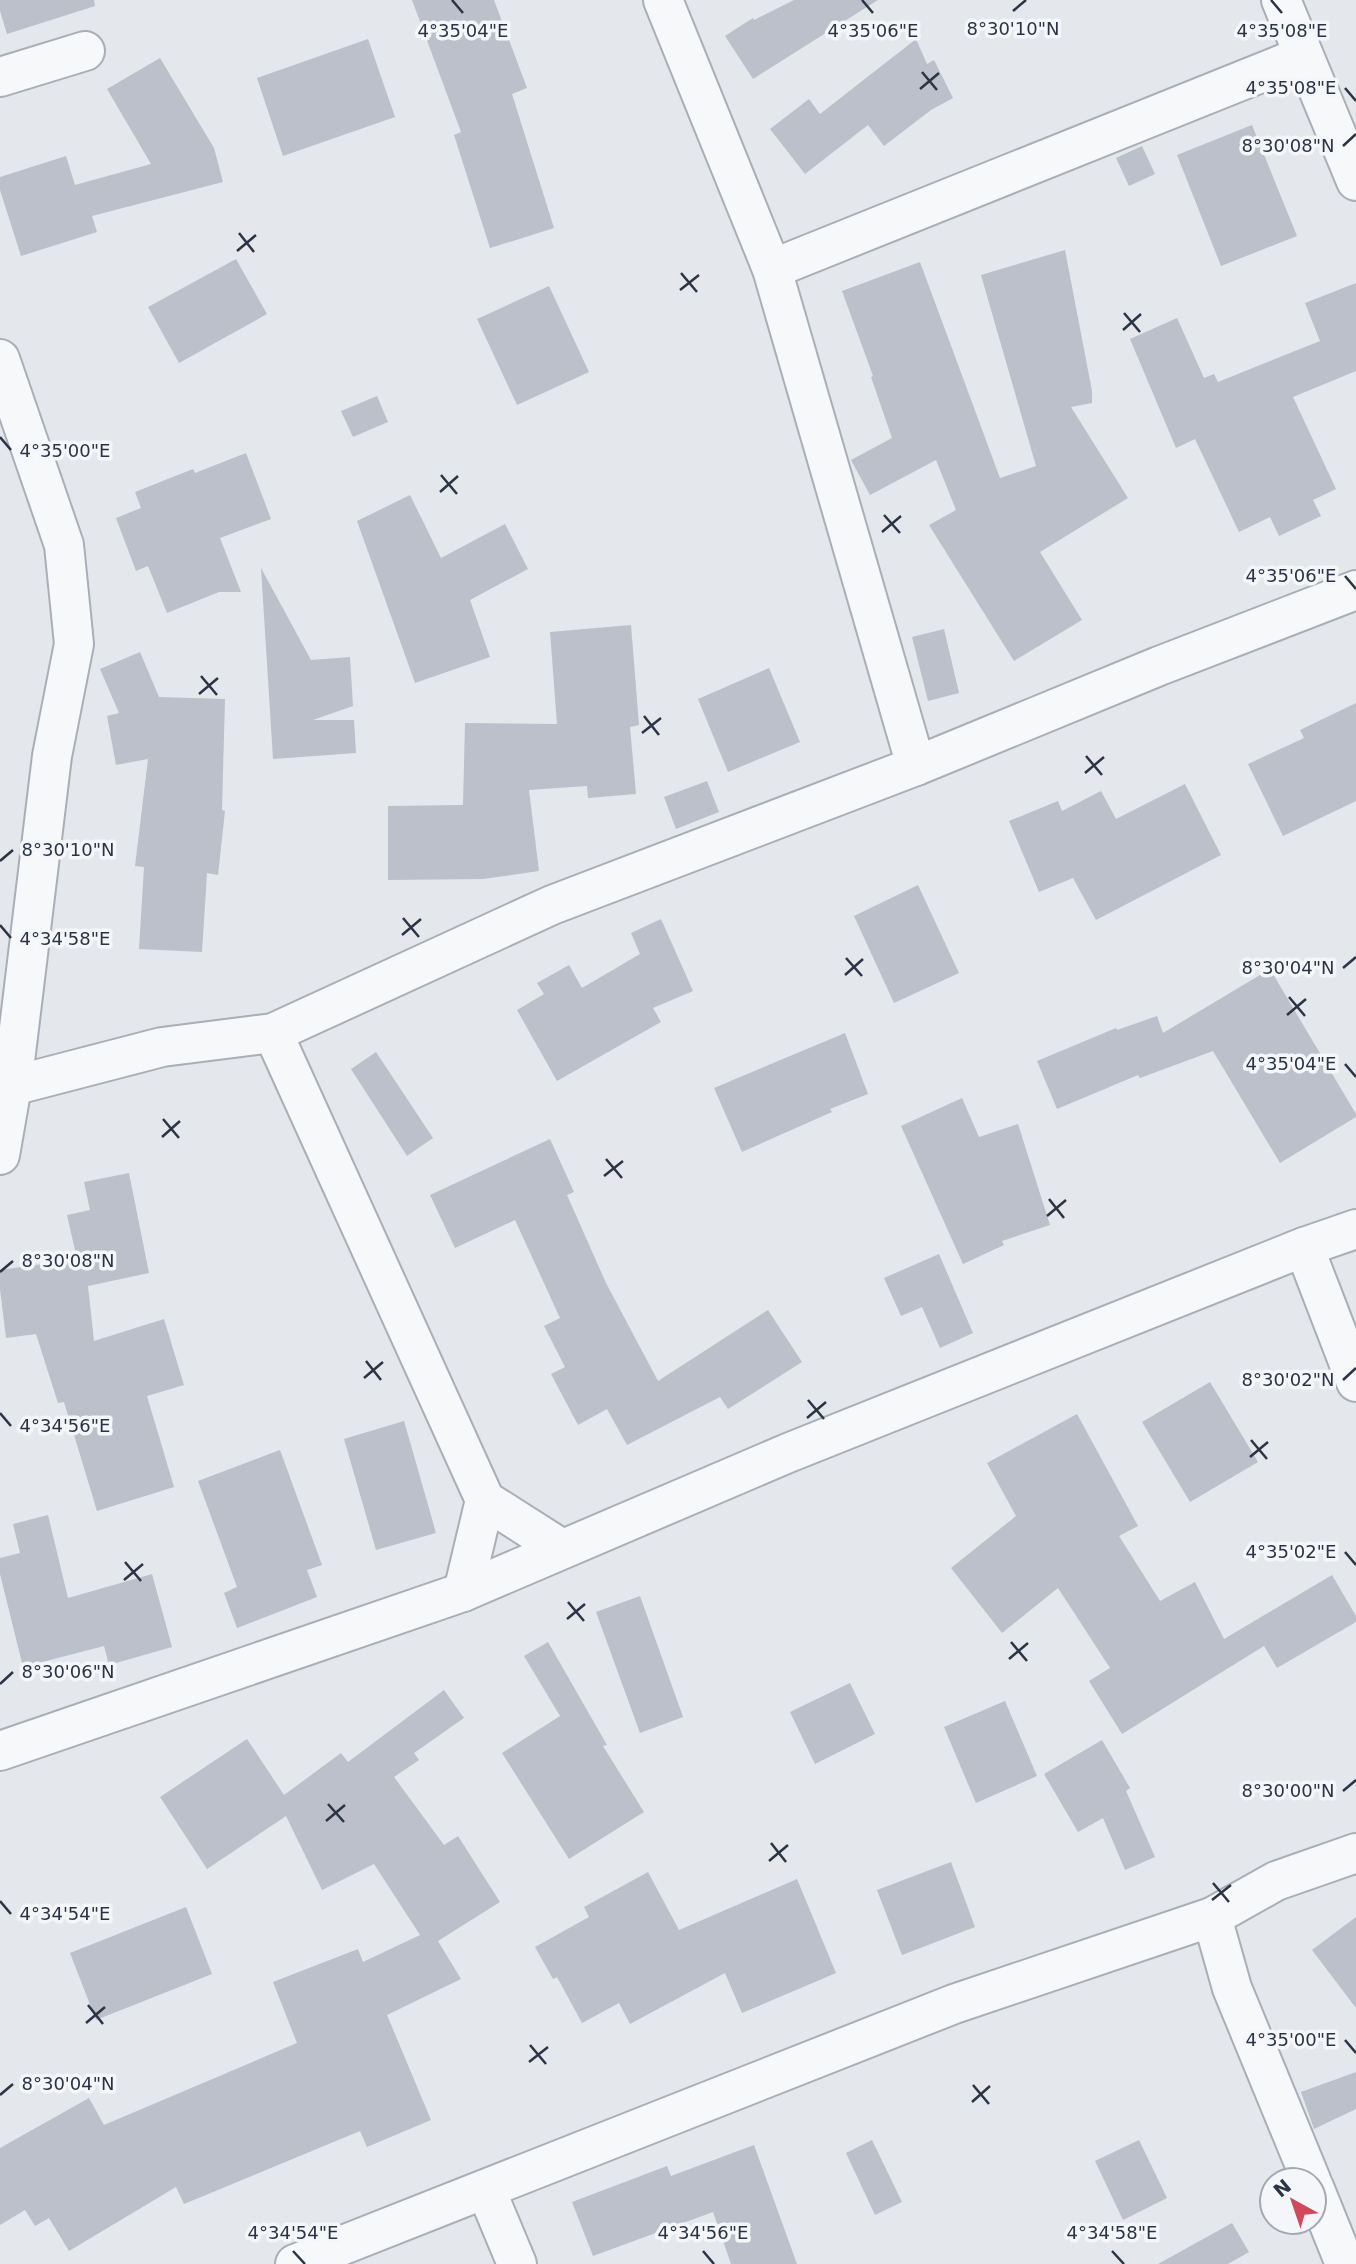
<svg xmlns="http://www.w3.org/2000/svg" width="1356" height="2264" viewBox="0 0 1356 2264" font-family="'DejaVu Sans',sans-serif">
  <style>
    .building { fill: #bbc0ca }
    .lines { fill: none; stroke-linecap: round; stroke-linejoin: round }
    .street-casing { stroke: #a9aeb7; stroke-width: 42 }
    .street { stroke: #f7f8fa; stroke-width: 38 }
    .ticks { fill: none; stroke: #2b3445; stroke-width: 2.5 }
    .ticks-label { font-size: 18px; text-anchor: middle; fill: #2b3445; stroke: #f4f6f9; stroke-width: 7; stroke-linejoin: round; paint-order: stroke }
  </style>
  <rect width="100%" height="100%" fill="#e4e7ec"/>
  <!-- building -->
  <g class="building">
    <path d="M0 0H94L95 6 7 34 0 11Z"/>
    <path d="M412 0H494L527 88 512 94 554 228 490 248 454 135 461 132Z"/>
    <path d="M794 0H878L753 79 725 36 753 18 754 20Z"/>
    <path d="M368 39 395 117 283 156 257 78Z"/>
    <path d="M916 39 927 64 934 60 953 98 931 110 884 146 868 125 805 174 770 129 809 99 820 114Z"/>
    <path d="M160 58 214 148 223 182 92 216 97 232 21 256 0 190V177L66 156 75 185 151 164 107 89Z"/>
    <path d="M1252 125 1297 236 1221 266 1177 155Z"/>
    <path d="M1142 146 1155 174 1129 186 1116 158Z"/>
    <path d="M1065 250 1092 391V403L1071 407 1128 498 1040 552 1082 620 1014 661 929 525 956 510 936 460 870 495 851 460 892 438 871 377 873 376 842 291 920 262 1000 478 1036 466 981 275Z"/>
    <path d="M236 259 267 314 179 363 148 307Z"/>
    <path d="M1356 283V371L1293 397 1336 489 1313 500 1321 516 1279 536 1270 517 1239 532 1195 439 1176 448 1130 339 1177 318 1204 378 1214 374 1218 382 1320 341 1305 303Z"/>
    <path d="M549 286 589 372 517 405 477 319Z"/>
    <path d="M377 396 388 422 353 437 341 411Z"/>
    <path d="M246 453 271 519 220 538 241 592H219L167 613 148 566 136 571 116 518 141 508 135 492 193 469 195 473Z"/>
    <path d="M410 495 441 558 505 524 528 569 470 600 490 657 415 683 357 521Z"/>
    <path d="M261 568 311 660 350 657 353 706 313 720H354L356 753 273 759Z"/>
    <path d="M631 625 639 725 630 727 636 794 588 798 587 786 529 790 539 871 483 879 388 880V806L463 805 465 723 557 724 550 632Z"/>
    <path d="M944 629 959 693 928 701 912 637Z"/>
    <path d="M140 652 159 697 225 699 222 810 225 811 218 875 207 873 202 952 139 949 144 867 135 866 148 759 116 765 107 716 119 713 100 669Z"/>
    <path d="M769 668 800 742 728 772 698 699Z"/>
    <path d="M1356 703V801L1283 836 1248 764 1304 738 1300 730Z"/>
    <path d="M707 781 719 812 676 829 664 797Z"/>
    <path d="M1185 784 1221 855 1096 920 1073 878 1039 892 1009 821 1058 801 1062 811 1101 791 1116 819Z"/>
    <path d="M918 885 959 973 894 1003 854 916Z"/>
    <path d="M661 919 693 991 653 1008 661 1022 557 1081 517 1010 544 994 537 983 569 965 582 988 640 954 631 933Z"/>
    <path d="M1270 969 1356 1114V1117L1280 1163 1213 1051 1140 1078 1138 1075 1057 1109 1037 1061 1116 1028 1117 1030 1157 1016 1163 1033Z"/>
    <path d="M845 1033 868 1094 830 1109 832 1112 742 1152 714 1088Z"/>
    <path d="M376 1052 433 1138 407 1156 351 1069Z"/>
    <path d="M962 1098 979 1137 1018 1124 1050 1225 1002 1241 1004 1245 963 1264 901 1126Z"/>
    <path d="M550 1139 574 1192 567 1195 606 1283 658 1381 768 1310 802 1362 728 1409 720 1397 627 1445 607 1409 578 1425 551 1374 565 1367 544 1326 560 1318 515 1220 455 1248 430 1195Z"/>
    <path d="M129 1173 149 1273 88 1286 94 1341 164 1319 184 1385 147 1396 174 1487 97 1511 64 1402 58 1403 36 1334 6 1338 0 1289V1270L77 1259 67 1215 90 1210 84 1182Z"/>
    <path d="M939 1254 973 1333 940 1348 922 1307 901 1316 884 1278Z"/>
    <path d="M1210 1382 1258 1462 1190 1502 1142 1422Z"/>
    <path d="M1077 1414 1138 1526 1119 1536 1160 1601 1195 1582 1224 1639 1332 1575 1356 1616V1622L1277 1668 1264 1646 1122 1734 1089 1681 1110 1668 1058 1588 1002 1633 951 1568 1016 1516 987 1463Z"/>
    <path d="M404 1421 436 1533 376 1550 344 1439Z"/>
    <path d="M280 1450 322 1565 307 1570 317 1597 237 1628 224 1593 237 1587 198 1481Z"/>
    <path d="M48 1515 68 1598 152 1574 172 1647 109 1665 104 1646 23 1667 0 1574V1558L20 1553 13 1524Z"/>
    <path d="M640 1596 683 1717 640 1733 596 1612Z"/>
    <path d="M548 1642 607 1745 603 1746 644 1812 569 1859 502 1753 560 1716 524 1656Z"/>
    <path d="M850 1683 875 1734 815 1764 790 1712Z"/>
    <path d="M444 1690 464 1718 414 1753 419 1760 394 1777 444 1845 458 1836 500 1902 438 1941 461 1979 387 2015 431 2120 367 2147 360 2131 184 2204 176 2187 69 2251 49 2218 35 2226 25 2210 0 2225V2148L89 2098 104 2125 297 2043 273 1982 358 1949 363 1962 420 1935 374 1864 322 1890 286 1816 207 1869 160 1797 247 1739 284 1795 341 1753 348 1762Z"/>
    <path d="M1005 1701 1037 1776 976 1803 944 1727Z"/>
    <path d="M1102 1740 1130 1788 1126 1791 1155 1857 1125 1870 1103 1818 1078 1832 1044 1774Z"/>
    <path d="M951 1862 975 1927 902 1955 877 1890Z"/>
    <path d="M648 1872 679 1930 797 1879 836 1973 742 2013 725 1973 630 2024 619 2003 582 2023 557 1977 553 1979 535 1947 589 1917 584 1907Z"/>
    <path d="M186 1907 212 1974 96 2020 70 1953Z"/>
    <path d="M1356 1917V2008L1312 1950Z"/>
    <path d="M1356 2072V2109L1314 2129 1301 2092Z"/>
    <path d="M872 2140 902 2202 875 2215 846 2153Z"/>
    <path d="M1139 2140 1167 2198 1123 2220 1095 2161Z"/>
    <path d="M754 2145 797 2264H731L713 2212 593 2256 572 2202 667 2166 671 2176Z"/>
    <path d="M1232 2223 1249 2252 1228 2264H1158Z"/>
  </g>
  <g class="lines">
    <!-- street casing -->
    <g class="street-casing">
      <g id="street">
        <path d="M663 0 772 269 916 766"/>
        <path d="M1281 0 1356 181"/>
        <path d="M0 77 85 51"/>
        <path d="M772 269 1303 56"/>
        <path d="M0 359 64 545 74 644 52 756 12 1086 0 1155"/>
        <path d="M273 1033 485 1500 562 1549"/>
        <path d="M0 1080 12 1086 162 1047 273 1033 552 905 916 766 1159 666 1356 590"/>
        <path d="M1304 1247 1356 1382"/>
        <path d="M463 1592 485 1500"/>
        <path d="M0 1751 463 1592 788 1453 1304 1247 1356 1229"/>
        <path d="M1311 2180 1232 1988 1212 1917 1276 1881 1356 1853"/>
        <path d="M1314 2187 1345 2264"/>
        <path d="M486 2190 517 2264"/>
        <path d="M295 2264 954 2004 1212 1917"/>
      </g>
    </g>
    <!-- street -->
    <use href="#street" class="street"/>
  </g>
  <!-- ticks -->
  <path class="ticks" d="M452 0 463 13M862 0 873 13M1271 0 1282 13M1013 11 1026 0M922 72 937 90M1345 88 1356 101M920 89 939 73M1343 146 1356 134M239 233 254 252M237 251 256 235M681 273 697 292M680 290 699 275M1124 313 1140 332M1123 330 1141 314M0 437 11 450M441 475 457 494M440 492 458 476M884 515 900 533M882 532 901 516M1345 576 1356 589M201 676 217 695M199 694 218 678M644 716 659 735M642 733 661 718M1086 756 1102 775M1085 773 1104 757M0 861 13 850M403 918 419 937M0 925 11 938M402 935 421 919M846 958 862 976M1343 968 1356 957M845 975 863 959M1289 997 1305 1016M1287 1015 1306 999M1345 1064 1356 1077M163 1119 179 1138M162 1137 180 1121M606 1159 622 1178M604 1176 623 1161M1049 1199 1064 1218M1047 1216 1066 1200M0 1272 13 1261M366 1361 381 1380M364 1378 383 1362M1343 1380 1356 1368M808 1400 824 1419M0 1413 11 1426M807 1418 826 1402M1251 1440 1267 1459M1250 1457 1268 1442M1345 1552 1356 1565M125 1562 141 1581M124 1580 143 1564M568 1602 584 1621M567 1619 585 1604M1011 1642 1027 1661M1009 1659 1028 1643M0 1684 13 1672M1343 1791 1356 1780M328 1804 344 1822M326 1821 345 1805M771 1843 786 1862M769 1861 788 1845M1213 1883 1229 1902M1212 1900 1231 1885M0 1901 11 1914M88 2005 103 2024M86 2023 105 2007M1345 2040 1356 2053M530 2045 546 2064M529 2062 548 2047M973 2085 989 2104M0 2095 13 2084M972 2102 990 2086M293 2251 305 2264M703 2251 714 2264M1112 2251 1124 2264"/>
  <g class="ticks-label">
    <text x="1013" y="35">8°30'10"N</text>
    <text x="463" y="37">4°35'04"E</text>
    <text x="873" y="37">4°35'06"E</text>
    <text x="1282" y="37">4°35'08"E</text>
    <text x="1291" y="94">4°35'08"E</text>
    <text x="1288" y="152">8°30'08"N</text>
    <text x="65" y="457">4°35'00"E</text>
    <text x="1291" y="582">4°35'06"E</text>
    <text x="68" y="856">8°30'10"N</text>
    <text x="65" y="945">4°34'58"E</text>
    <text x="1288" y="974">8°30'04"N</text>
    <text x="1291" y="1070">4°35'04"E</text>
    <text x="68" y="1267">8°30'08"N</text>
    <text x="1288" y="1386">8°30'02"N</text>
    <text x="65" y="1432">4°34'56"E</text>
    <text x="1291" y="1558">4°35'02"E</text>
    <text x="68" y="1678">8°30'06"N</text>
    <text x="1288" y="1797">8°30'00"N</text>
    <text x="65" y="1920">4°34'54"E</text>
    <text x="1291" y="2046">4°35'00"E</text>
    <text x="68" y="2090">8°30'04"N</text>
    <text x="293" y="2239">4°34'54"E</text>
    <text x="703" y="2239">4°34'56"E</text>
    <text x="1112" y="2239">4°34'58"E</text>
  </g>
  <!-- north arrow -->
  <g transform="translate(1293 2201) rotate(320)"><circle r="33" fill="#f4f6f9" stroke="#a4a8b1" stroke-width="2"/>
  <path d="M0-5L12 26L0 18L-12 26Z" fill="#d1495b"/>
  <text y="-10" font-size="19" font-weight="bold" text-anchor="middle" fill="#2b3445">N</text>
  </g>
</svg>
